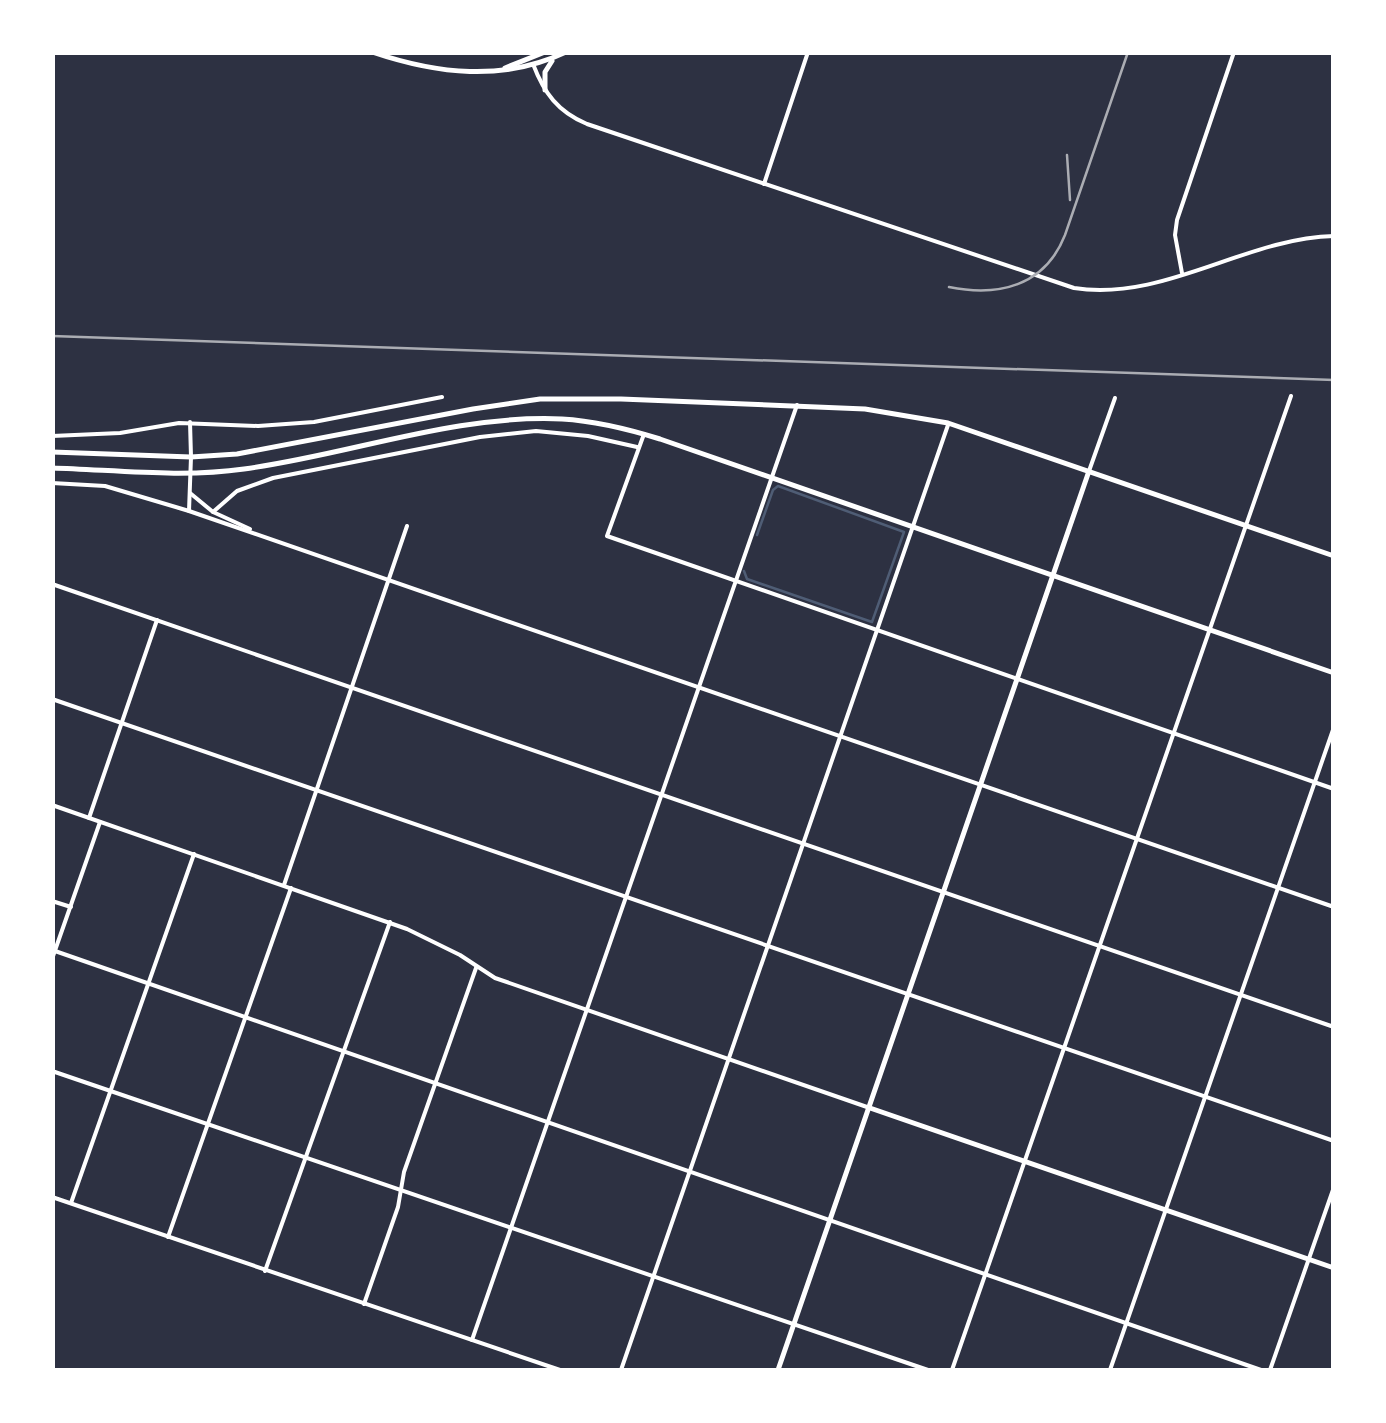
<svg xmlns="http://www.w3.org/2000/svg" width="1386" height="1423" viewBox="0 0 1386 1423" font-family="Karla,sans-serif">
  <style>
    .lines { fill: none; stroke-linecap: round; stroke-linejoin: round }
    .stream { stroke: #4f5d75; stroke-width: 2.5 }
    .minor { stroke: #fff; stroke-width: 4 }
    .tertiary { stroke: #fff; stroke-width: 4 }
    .secondary { stroke: #fff; stroke-width: 5 }
    .primary { stroke: #fff; stroke-width: 5 }
    .rail { stroke: #abadb3; stroke-width: 2.5 }
  </style>
  <rect width="100%" height="100%" fill="#2d3142"/>
  <g class="lines">
    <!-- stream -->
    <path class="stream" d="M744 571 747 579 872 622 904 532 778 486 773 490 757 535"/>
    <!-- minor -->
    <g class="minor">
      <path d="M764 184 808 52"/>
      <path d="M1182 273 1175 235 1177 220 1234 52"/>
      <path d="M190 422 191 457"/>
      <path d="M644 434 607 536 1334 789"/>
      <path d="M52 436 120 433 179 423 258 426 314 422 442 397"/>
      <path d="M1089 471 1115 398"/>
      <path d="M52 483 105 486 189 511"/>
      <path d="M213 512 237 491 273 478 480 437 536 431 588 436 637 447"/>
      <path d="M52 584 1334 1027"/>
      <path d="M52 699 1334 1141"/>
      <path d="M89 818 157 620"/>
      <path d="M284 885 407 526"/>
      <path d="M52 901 71 907"/>
      <path d="M55 951 1261 1370"/>
      <path d="M52 1071 928 1370"/>
      <path d="M71 1203 194 854"/>
      <path d="M168 1237 291 888"/>
      <path d="M265 1271 390 922"/>
      <path d="M364 1304 398 1207 404 1172 476 968"/>
      <path d="M472 1340 797 405"/>
      <path d="M621 1370 948 425"/>
      <path d="M952 1370 1291 396"/>
      <path d="M1270 1370 1334 1187"/>
    </g>
    <!-- tertiary -->
    <g class="tertiary">
      <path d="M533 64C544 93 558 112 587 124L1074 288C1164 302 1245 238 1334 236"/>
      <path d="M191 457 189 511 1334 907"/>
      <path d="M190 493 213 512 250 529"/>
      <path d="M52 805 407 929 460 955 495 978 867 1107"/>
      <path d="M52 959 100 822"/>
      <path d="M52 1197 560 1370"/>
      <path d="M1110 1370 1334 727"/>
    </g>
    <!-- secondary -->
    <g class="secondary">
      <path d="M372 52C437 74 503 82 566 52"/>
      <path d="M505 68 545 52"/>
      <path d="M545 90V72L552 61"/>
      <path d="M870 1108 1334 1268"/>
      <path d="M778 1370 1089 471"/>
    </g>
    <!-- primary -->
    <g class="primary">
      <path d="M52 452 191 457 237 454 473 409 540 399H621L865 409 948 423 1334 556"/>
      <path d="M52 468C116 470 182 478 244 469 349 455 455 414 562 419 596 421 628 429 660 439L1334 673"/>
    </g>
    <!-- rail -->
    <g class="rail">
      <path d="M1067 155 1070 200"/>
      <path d="M949 287C999 297 1045 286 1065 235L1128 52"/>
      <path d="M52 336 1334 380"/>
    </g>
  </g>
  <!-- border -->
  <rect width="1386" height="1423" fill="none" stroke="#ffffff" stroke-width="110"/>
</svg>
